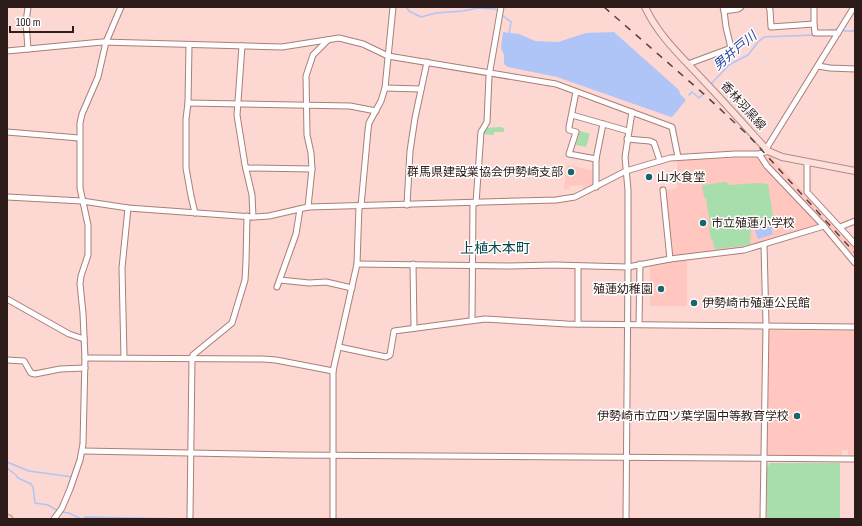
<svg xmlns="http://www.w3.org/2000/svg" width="862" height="526" viewBox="0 0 862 526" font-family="'Sofia Sans Condensed','Noto Sans JP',sans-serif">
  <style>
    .built { fill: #ffc7bf }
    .green { fill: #a7deac }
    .water { fill: #b0c5f7 }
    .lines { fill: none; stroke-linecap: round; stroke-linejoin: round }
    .stream { stroke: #b0c5f7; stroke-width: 1.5 }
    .minor-casing { stroke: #aa7e79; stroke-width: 7 }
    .major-casing { stroke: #b38c88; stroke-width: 8 }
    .highway-casing { stroke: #b38c88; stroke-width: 9 }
    .minor { stroke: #fff; stroke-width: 5 }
    .major { stroke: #fddfdb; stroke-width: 6 }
    .highway { stroke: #fbc9c3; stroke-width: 7 }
    .rail { stroke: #56413e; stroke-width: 1.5; stroke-dasharray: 7 7; stroke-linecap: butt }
    .poi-dot { fill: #18656e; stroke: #fff; stroke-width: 1.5 }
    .labels { text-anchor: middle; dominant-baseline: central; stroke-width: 3; stroke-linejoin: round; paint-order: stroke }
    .street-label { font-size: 12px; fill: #2d1c19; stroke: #fff }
    .poi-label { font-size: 12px; fill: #2d1c19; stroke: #fff; text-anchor: end }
    .water-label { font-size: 13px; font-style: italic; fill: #2944a1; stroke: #fff }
    .quarter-label { font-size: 14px; fill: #05464e; stroke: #fff }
  </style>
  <rect width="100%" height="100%" fill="#fdd7d1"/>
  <!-- built -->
  <g class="built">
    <path d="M770 155 855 249V260L763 157Z"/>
    <path d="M739 158H757L820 225 819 227 744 248 672 256 665 191 677 188V160Z"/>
    <path d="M567 165 596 171V184L583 190 584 188 582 185 569 186V189H564Z"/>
    <path d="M687 258V306H650V264Z"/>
    <path d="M768 330 855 331V457H848V450H842V457L767 456Z"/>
  </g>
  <!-- green -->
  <g class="green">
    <path d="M500 127 504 128V132H494V135L482 134 486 128Z"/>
    <path d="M580 131 590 134 586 147 576 145Z"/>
    <path d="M727 182 728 185 759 183 768 184 773 216 772 218 751 225 750 245 716 249 714 248 713 241 711 239 709 228 710 226 706 198 704 197 702 185Z"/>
    <path d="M770 463H840V519H767V467Z"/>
  </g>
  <!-- water -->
  <g class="water">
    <path d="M503 32 519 34 535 41 558 42 586 33 614 32 679 90 680 94 686 100 673 116 671 117 557 77 508 67 504 64V55L501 48Z"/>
    <path d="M771 226 773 234 758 239 755 230Z"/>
  </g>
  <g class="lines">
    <!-- stream -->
    <g class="stream">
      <path d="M406 7 409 11 421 17 436 13 463 11 478 8 495 9 499 12"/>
      <path d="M502 15 511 22 509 35"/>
      <path d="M828 30H836"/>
      <path d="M844 31H855"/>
      <path d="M711 84 729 65 748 55 758 42 764 37 815 35"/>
      <path d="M689 95 692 92 699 98 702 95"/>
      <path d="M7 462 29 471 73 477"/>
      <path d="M7 468 16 475 18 478 31 484 33 487 35 503 48 505 58 511"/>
      <path d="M61 512 69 513 81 519"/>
      <path d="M84 519 85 517 186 519"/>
      <path d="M193 519H204"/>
    </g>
    <!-- minor casing -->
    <g class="minor-casing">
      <g id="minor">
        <path d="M28 7 26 22 28 49"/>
        <path d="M769 7 770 10 771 27 814 24 815 33H838"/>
        <path d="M814 7V24"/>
        <path d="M724 11 738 9 741 7"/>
        <path d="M189 45 188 103 186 119V168L191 196 195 213"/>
        <path d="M242 46 237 115 245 165 252 195 253 217"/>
        <path d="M7 51 102 42 282 47 339 38 363 44 388 56 556 84 672 127 678 157"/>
        <path d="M688 64 731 48 726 27 724 11 723 7"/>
        <path d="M818 66 830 68 855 69"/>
        <path d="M385 88 421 89"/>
        <path d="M576 92 569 127V130L576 132 569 154 596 159"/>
        <path d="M188 103 350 106 376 111"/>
        <path d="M572 115 628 131"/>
        <path d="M7 132 79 138"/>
        <path d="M627 139 650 141 654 143 660 161"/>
        <path d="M766 149 854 7"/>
        <path d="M759 154 767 166 824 226 855 263"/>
        <path d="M807 162V192L855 244"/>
        <path d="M246 168 312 169"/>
        <path d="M596 187V159L603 124"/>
        <path d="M663 190 670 259"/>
        <path d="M7 197 82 201 128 208 253 217 269 216 308 207 556 200 575 197 626 171 670 158 735 154H759L768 151"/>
        <path d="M476 203 481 132 487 122 489 76 501 7"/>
        <path d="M407 205 410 151 415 118 427 62"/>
        <path d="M361 206 368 130 369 123 381 101 385 88 393 7"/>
        <path d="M308 207 312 169 311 153 307 135 306 76 313 55 328 40"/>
        <path d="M840 227 855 221"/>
        <path d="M357 264 509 266 554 265 628 267 670 259 744 250 824 226"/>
        <path d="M413 264 414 328"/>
        <path d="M578 266V324"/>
        <path d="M280 280 309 283 326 282 352 288"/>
        <path d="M277 287 296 234 300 209"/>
        <path d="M7 299 69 334 84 339"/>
        <path d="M472 320 473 203"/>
        <path d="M639 324 640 264"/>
        <path d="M339 347 386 357 390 355 394 331 485 319 567 324 855 327"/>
        <path d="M85 358 263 359 276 360 333 371"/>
        <path d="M124 358 122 268 128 208"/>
        <path d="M7 360 24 361 31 373 35 374 60 369 85 368"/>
        <path d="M83 451 292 455 855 459"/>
        <path d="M190 517 192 358 193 355 232 323 245 280 246 262 247 216"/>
        <path d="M54 519 62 508 70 489 80 460 83 444 85 358 83 313 80 284 81 276 88 255V225L80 188V123L82 114 98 77 106 42 121 7"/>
        <path d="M333 519V371L357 264 359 206"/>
        <path d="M626 519 628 267V190L625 157 632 112"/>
        <path d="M763 519 766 325 764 245"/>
      </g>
    </g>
    <!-- major casing -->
    <g class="major-casing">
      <path id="major" d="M645 7C659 37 682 57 704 81 726 104 747 128 768 151L782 157 855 171"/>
    </g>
    <!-- highway casing -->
    <g class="highway-casing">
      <path id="highway" d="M7 518 9 519"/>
    </g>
    <!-- minor -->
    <use href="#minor" class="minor"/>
    <!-- major -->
    <use href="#major" class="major"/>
    <!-- highway -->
    <use href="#highway" class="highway"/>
    <!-- rail -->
    <path class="rail" d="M604 7 705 95 749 136 855 253"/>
  </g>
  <!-- markers -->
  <g class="poi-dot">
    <circle cx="571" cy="172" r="4"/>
    <circle cx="649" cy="177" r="4"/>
    <circle cx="703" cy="223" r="4"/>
    <circle cx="661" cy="289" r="4"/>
    <circle cx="694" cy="303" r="4"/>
    <circle cx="797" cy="416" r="4"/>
  </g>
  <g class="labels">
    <!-- street labels -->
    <g class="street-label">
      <text transform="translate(743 106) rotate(48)">香林羽黒線</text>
    </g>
    <!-- poi labels -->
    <g class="poi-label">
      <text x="563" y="172">群馬県建設業協会伊勢崎支部</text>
      <text x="657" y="177" text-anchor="start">山水食堂</text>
      <text x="711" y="223" text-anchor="start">市立殖蓮小学校</text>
      <text x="653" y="289">殖蓮幼稚園</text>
      <text x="702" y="303" text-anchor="start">伊勢崎市殖蓮公民館</text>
      <text x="789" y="416">伊勢崎市立四ツ葉学園中等教育学校</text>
    </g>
    <!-- water labels -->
    <g class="water-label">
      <text transform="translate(735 51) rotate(-40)">男井戸川</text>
    </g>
    <!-- quarter labels -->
    <g class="quarter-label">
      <text x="495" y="248">上植木本町</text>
    </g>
  </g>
  <!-- border -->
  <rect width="862" height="526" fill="none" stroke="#2d1c19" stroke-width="16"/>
  <!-- scale -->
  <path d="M10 26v6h63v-6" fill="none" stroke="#2d1c19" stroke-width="2"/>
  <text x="16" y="26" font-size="12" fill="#2d1c19" stroke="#ffffff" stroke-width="3" paint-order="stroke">100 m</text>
</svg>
